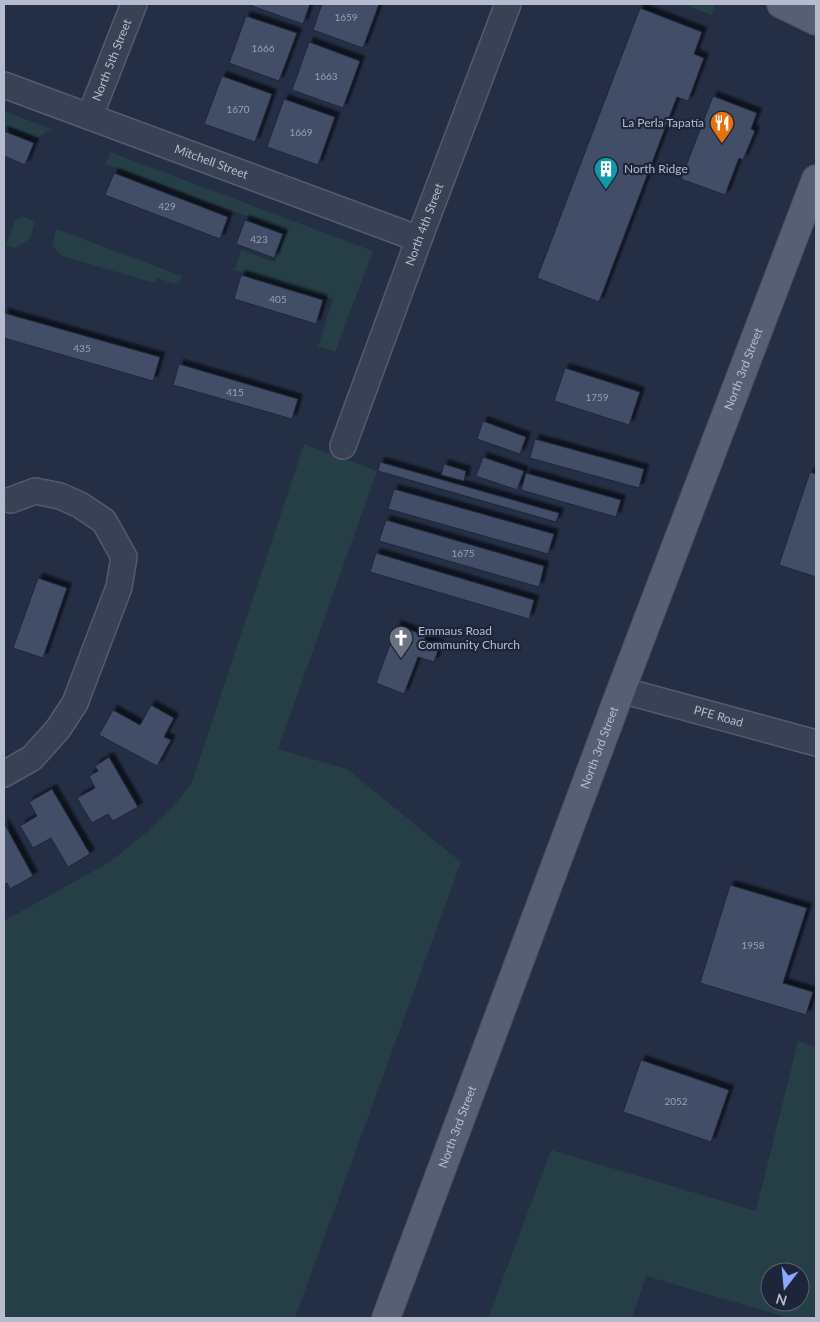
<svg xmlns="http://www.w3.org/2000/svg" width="820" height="1322" font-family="Lato,sans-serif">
<defs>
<filter id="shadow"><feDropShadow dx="4.5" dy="-4.5" stdDeviation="1" flood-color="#0009"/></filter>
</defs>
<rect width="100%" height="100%" fill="#242e45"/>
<!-- green -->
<g fill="#263e46" fill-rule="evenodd">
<polygon points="682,4 715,4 712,15"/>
<polygon points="4,111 51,129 37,138 4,125"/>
<polygon points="110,152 373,251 335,352 318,346 333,299 235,270 241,250 275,262 287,231 106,164"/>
<polygon points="22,216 35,222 30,239 15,248 6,245 15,221"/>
<polygon points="56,229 182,276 179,283 175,284 157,278 154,283 62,256 52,246"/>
<polygon points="304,444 377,471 278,749 347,769 461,862 295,1318 4,1318 4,921 111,861 148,831 177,802 192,782"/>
<path d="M 798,1041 L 816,1047 L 816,1318 L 789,1318 L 646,1276 L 632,1318 L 488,1318 L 551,1150 L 756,1211 ZM 770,1272 L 800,1272 L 800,1302 L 770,1302 Z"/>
</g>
<!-- building -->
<g fill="#434d67" stroke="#1f273c" filter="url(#shadow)">
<polygon points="253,4 310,4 303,24 252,6"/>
<polygon points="322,4 379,4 363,48 313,30"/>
<polygon points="640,8 702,32 694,54 704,58 688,101 677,97 599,302 537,278"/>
<polygon points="246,16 297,33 279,81 229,63"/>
<polygon points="309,42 360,61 343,108 292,90"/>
<polygon points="222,76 272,94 255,142 204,124"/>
<polygon points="713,96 757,113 751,129 755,131 743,160 739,158 725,195 681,179"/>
<polygon points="284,99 335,117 318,165 267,147"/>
<polygon points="4,131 34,143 25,165 4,156"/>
<polygon points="114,173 228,217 220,239 105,195"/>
<polygon points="245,220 283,234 274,258 236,244"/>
<polygon points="241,275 323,300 316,324 234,299"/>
<polygon points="4,313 160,357 153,381 4,338"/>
<polygon points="179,364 298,399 292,419 173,385"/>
<polygon points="565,368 640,392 629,425 554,401"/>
<polygon points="483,421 526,437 520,454 477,439"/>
<polygon points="535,439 644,469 639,488 530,458"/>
<polygon points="483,457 524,471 517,490 476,476"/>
<polygon points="380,462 559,513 556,522 378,471"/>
<polygon points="444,464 466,471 464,481 441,475"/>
<polygon points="810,472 816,474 816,577 779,565"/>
<polygon points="526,473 621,500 616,517 521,490"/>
<polygon points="394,489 554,534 548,554 388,509"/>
<polygon points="386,520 544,566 539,587 379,541"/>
<polygon points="376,553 534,600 529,619 370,572"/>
<polygon points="38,578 67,588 43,658 13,648"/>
<polygon points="397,625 426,636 424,640 440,645 434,662 418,657 404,694 376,683"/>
<polygon points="151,705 174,718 164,737 171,740 157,766 99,735 113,710 140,725"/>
<polygon points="109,757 138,807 113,821 108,814 92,823 77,798 95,788 89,776 98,771 95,766"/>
<polygon points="52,789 90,854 68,867 51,838 33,848 20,826 37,816 29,802"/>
<polygon points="4,823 33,876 10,889 7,883 4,885"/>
<polygon points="730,885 807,908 783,983 813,992 806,1015 700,983"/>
<polygon points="641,1060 729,1090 711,1142 623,1112"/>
</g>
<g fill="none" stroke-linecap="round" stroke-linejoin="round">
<defs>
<g id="minor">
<path id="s1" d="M 4,85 L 419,239"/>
<path id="s2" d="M 90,116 L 134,4"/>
<path id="s3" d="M 343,446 L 419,239 L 508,4"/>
<path id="s4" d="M 621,690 L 816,743"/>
<polyline points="4,774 32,758 58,729 75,703 119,587 124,557 104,521 80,505 60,496 35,491 11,500"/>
</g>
<g id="major">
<polyline points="781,4 816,21"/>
<path id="s5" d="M 386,1318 L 621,690 L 816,179"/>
</g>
</defs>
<!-- minor casing -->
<use href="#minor" stroke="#545b6f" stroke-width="28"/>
<!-- major casing -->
<use href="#major" stroke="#42495e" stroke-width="30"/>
<!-- minor -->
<use href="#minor" stroke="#394154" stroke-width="25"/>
<!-- major -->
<use href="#major" stroke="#575f74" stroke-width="28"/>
</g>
<!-- icons -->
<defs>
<symbol id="restaurant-pin" viewBox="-11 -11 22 30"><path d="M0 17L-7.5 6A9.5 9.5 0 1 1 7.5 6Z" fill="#e8710a" stroke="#1d253a"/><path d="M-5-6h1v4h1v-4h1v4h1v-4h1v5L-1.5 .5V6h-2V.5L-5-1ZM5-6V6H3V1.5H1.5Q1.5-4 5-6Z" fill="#fff"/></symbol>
<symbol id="building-pin" viewBox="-11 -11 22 30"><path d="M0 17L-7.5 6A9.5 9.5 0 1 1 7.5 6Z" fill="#0f9aa8" stroke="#1d253a"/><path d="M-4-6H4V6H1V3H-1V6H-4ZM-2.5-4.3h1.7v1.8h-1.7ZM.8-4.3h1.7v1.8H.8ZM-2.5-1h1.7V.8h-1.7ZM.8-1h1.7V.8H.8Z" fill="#fff"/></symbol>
<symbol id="church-pin" viewBox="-11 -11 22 30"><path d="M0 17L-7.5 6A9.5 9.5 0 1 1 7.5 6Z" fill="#6b7280" stroke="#1d253a"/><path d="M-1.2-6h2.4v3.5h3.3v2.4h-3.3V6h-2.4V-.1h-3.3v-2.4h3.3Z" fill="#fff"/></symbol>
</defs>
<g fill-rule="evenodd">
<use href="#restaurant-pin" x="708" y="109" width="28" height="38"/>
<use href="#building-pin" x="592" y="155" width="28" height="38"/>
<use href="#church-pin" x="387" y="624" width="28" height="38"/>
</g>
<g text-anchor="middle" stroke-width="4.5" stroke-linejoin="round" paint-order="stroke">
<!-- number labels -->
<g font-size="10" fill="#99a0b4">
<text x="346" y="21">1659</text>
<text x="263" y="52">1666</text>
<text x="326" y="80">1663</text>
<text x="238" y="113">1670</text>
<text x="301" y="136">1669</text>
<text x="167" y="210">429</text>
<text x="259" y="243">423</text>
<text x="278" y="303">405</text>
<text x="82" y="352">435</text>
<text x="235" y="396">415</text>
<text x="597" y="401">1759</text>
<text x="463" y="557">1675</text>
<text x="753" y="949">1958</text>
<text x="676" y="1105">2052</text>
</g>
<!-- street labels -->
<g font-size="12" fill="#b6bcce" stroke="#1d253a">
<text dy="4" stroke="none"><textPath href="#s2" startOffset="60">North 5th Street</textPath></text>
<text dy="4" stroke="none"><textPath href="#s1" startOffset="221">Mitchell Street</textPath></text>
<text dy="4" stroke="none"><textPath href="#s3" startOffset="236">North 4th Street</textPath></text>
<text dy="4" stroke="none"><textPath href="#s5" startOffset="1014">North 3rd Street</textPath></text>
<text dy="4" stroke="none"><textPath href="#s4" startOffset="101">PFE Road</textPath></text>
<text dy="4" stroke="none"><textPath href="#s5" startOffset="609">North 3rd Street</textPath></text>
<text dy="4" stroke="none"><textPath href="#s5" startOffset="204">North 3rd Street</textPath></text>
</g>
<!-- poi labels -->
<g font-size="12" fill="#b6bcce" stroke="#1d253a" text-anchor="start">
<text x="704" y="127" text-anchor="end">La Perla Tapatía</text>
<text x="624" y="173">North Ridge</text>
<text x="418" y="635">Emmaus Road<tspan x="418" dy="14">Community Church</tspan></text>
</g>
</g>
<!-- border -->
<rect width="820" height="1322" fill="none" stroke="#b6bcce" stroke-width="10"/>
<!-- north arrow -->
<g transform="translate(785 1287) rotate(196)"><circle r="24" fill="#1d253a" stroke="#5a6175"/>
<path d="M0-4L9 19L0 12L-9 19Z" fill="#8aa8ff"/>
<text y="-8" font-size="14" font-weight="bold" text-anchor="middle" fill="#b6bcce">N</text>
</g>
</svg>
